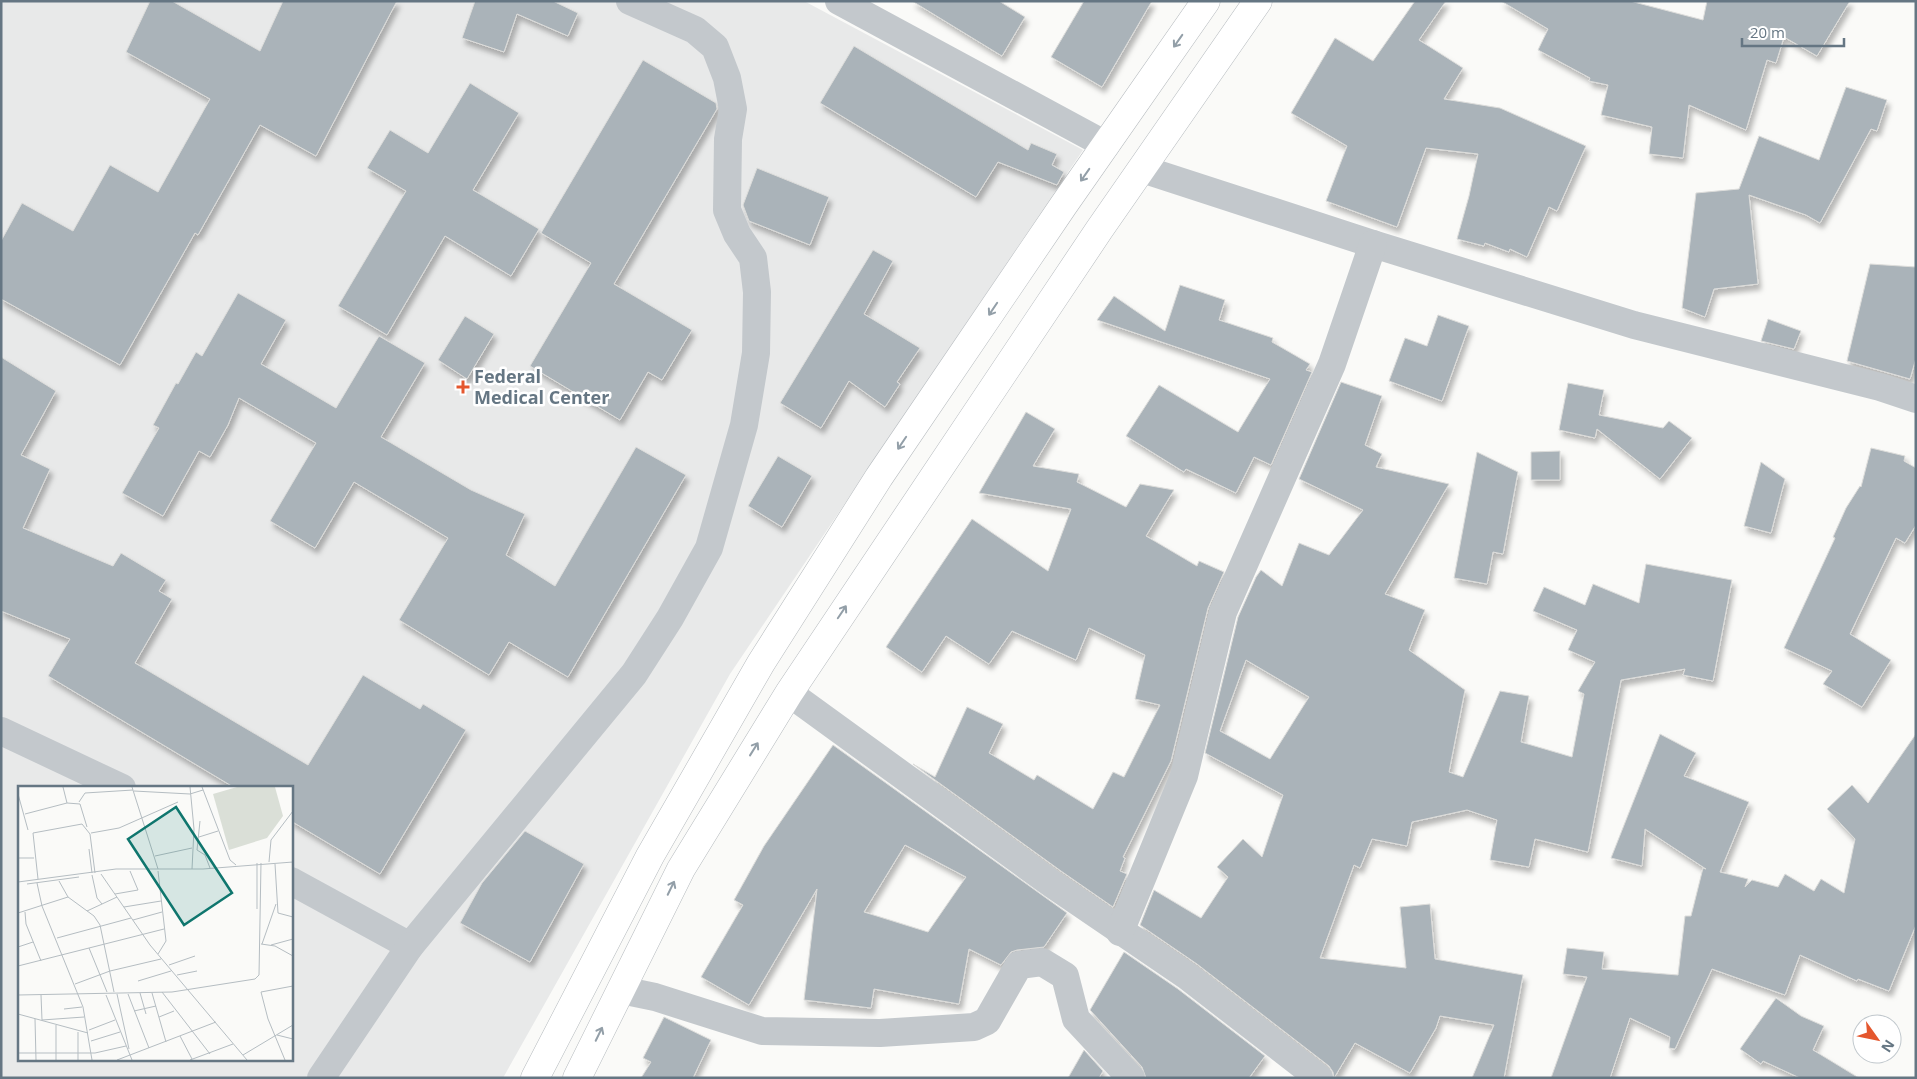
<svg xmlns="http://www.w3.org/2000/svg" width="1917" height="1079" font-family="'Open Sans',sans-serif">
<defs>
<filter id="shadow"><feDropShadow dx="3" dy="5.5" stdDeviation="2.5" flood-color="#0004"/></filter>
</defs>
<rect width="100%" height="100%" fill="#fafaf8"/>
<!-- built -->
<path fill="#e8e9e9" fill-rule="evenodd" d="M 1,1 L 804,1 L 1083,150 L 730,674 L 503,1078 L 1,1078 ZM 19,788 L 291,788 L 291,1060 L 19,1060 Z"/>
<!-- building -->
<g fill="#aab3b9" stroke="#dcdcda" fill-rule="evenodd" filter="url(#shadow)">
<polygon points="150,1 172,1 260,51 283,1 397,1 316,156 260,125 198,235 195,233 120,365 1,299 1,241 22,203 73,231 110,165 158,192 210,99 126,52"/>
<polygon points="475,1 553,1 578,13 568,36 517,14 504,52 462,38"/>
<polygon points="912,1 999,1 1025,17 1002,56"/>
<polygon points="1084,1 1152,1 1102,87 1051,57"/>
<polygon points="1415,1 1446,1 1419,40 1463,68 1444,99 1500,108 1586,146 1557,211 1549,207 1527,257 1510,249 1509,252 1485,243 1484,246 1457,239 1469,196 1478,154 1426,148 1397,227 1326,201 1347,146 1291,113 1335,38 1373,61"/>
<polygon points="1501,1 1630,1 1703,20 1707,1 1850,1 1817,56 1784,37 1776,63 1767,60 1746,130 1689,105 1683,158 1649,154 1652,127 1601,115 1608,85 1589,81 1590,78 1538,50 1548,29"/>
<polygon points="854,46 1028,150 1031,143 1057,154 1052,165 1064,172 1057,185 998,162 976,197 820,103"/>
<polygon points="643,60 716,103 717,109 614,284 692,330 662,380 648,372 620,420 530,366 591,263 541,233"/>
<polygon points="470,83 519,113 473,190 539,229 511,276 445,236 387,335 338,306 406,191 367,168 390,130 428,153"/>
<polygon points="1846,87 1887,100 1877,131 1871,129 1820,223 1806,215 1749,195 1758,284 1714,289 1705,317 1682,308 1696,193 1739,189 1759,136 1819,160"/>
<polygon points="757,168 829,197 810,245 749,221 743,205"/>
<polygon points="873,250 893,261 864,314 920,348 897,382 900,384 885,407 849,381 821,428 780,403"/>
<polygon points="1870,264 1916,267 1916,358 1910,379 1847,361"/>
<polygon points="1180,285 1225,300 1219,320 1273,338 1272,342 1310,364 1306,370 1312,372 1271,465 1254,457 1236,493 1186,469 1184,472 1126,436 1159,385 1238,432 1270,379 1097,320 1114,296 1165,331"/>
<polygon points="238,293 286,320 261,364 336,408 379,336 425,363 381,437 471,490 525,514 506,555 555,586 636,447 686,475 568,677 509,642 489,675 399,620 448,538 354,482 315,548 270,521 316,443 239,398 228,425 210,457 199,451 163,516 122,493 159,428 153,425 176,383 178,384 196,352 202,356"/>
<polygon points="1438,315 1469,326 1442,401 1389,381 1405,338 1427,346"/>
<polygon points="465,316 494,334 467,379 438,360"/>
<polygon points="1768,319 1801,331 1794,349 1761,341"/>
<polygon points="1,357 56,391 21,455 50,469 23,528 113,566 121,553 166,580 159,591 172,599 135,663 308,765 363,675 420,709 423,704 466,730 380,874 291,821 291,788 235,788 48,676 70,639 1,611"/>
<path d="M 1341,382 L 1382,396 L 1365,445 L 1382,454 L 1376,467 L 1449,484 L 1385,594 L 1425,610 L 1409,650 L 1465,690 L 1449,772 L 1463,777 L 1500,691 L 1529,696 L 1521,742 L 1572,757 L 1584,694 L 1578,691 L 1595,662 L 1568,650 L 1577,630 L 1533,611 L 1544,587 L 1585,605 L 1593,584 L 1639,603 L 1646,564 L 1732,580 L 1713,681 L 1683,675 L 1685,669 L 1621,680 L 1588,852 L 1535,839 L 1529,867 L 1490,860 L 1497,820 L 1467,810 L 1412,822 L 1407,846 L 1372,839 L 1360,868 L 1354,865 L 1320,958 L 1406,968 L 1400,907 L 1430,904 L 1435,959 L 1523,975 L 1504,1078 L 1472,1078 L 1494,1025 L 1440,1016 L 1436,1028 L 1410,1073 L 1355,1043 L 1334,1078 L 1333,1072 L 1329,1066 L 1197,964 L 1140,925 L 1154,890 L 1201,918 L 1228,877 L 1217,867 L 1243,839 L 1262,857 L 1283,795 L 1205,753 L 1238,617 L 1256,577 L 1261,570 L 1282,586 L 1299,543 L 1329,555 L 1363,510 L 1299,479 ZM 1246,660 L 1309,697 L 1270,759 L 1220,731 Z"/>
<polygon points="1568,383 1604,390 1599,415 1663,428 1669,421 1692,438 1660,479 1597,429 1595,438 1559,430"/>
<polygon points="1026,412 1055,429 1033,466 1079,474 1077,482 1126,507 1140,484 1174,490 1146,536 1197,566 1199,561 1224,572 1208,608 1171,761 1123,857 1125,858 1120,871 1127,874 1113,907 1061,871 913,764 935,777 967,707 1003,724 989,753 1034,780 1037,775 1093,809 1113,772 1124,777 1160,705 1135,699 1145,655 1089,628 1076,660 1012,631 989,664 946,636 922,672 886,647 972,519 1048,571 1071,509 979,493"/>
<polygon points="1871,448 1905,456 1904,461 1916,468 1916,525 1905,543 1896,538 1850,634 1891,660 1862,707 1823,684 1832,671 1784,648 1835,538 1833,537 1846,508 1860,486 1861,487"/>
<polygon points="1560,451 1560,480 1531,480 1531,452"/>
<polygon points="1477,452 1518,472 1503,554 1493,552 1487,584 1454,578"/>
<polygon points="778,456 812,476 782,527 748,506"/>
<polygon points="1761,462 1785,479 1771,533 1744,526"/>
<polygon points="1660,734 1696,753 1684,776 1749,802 1720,872 1748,879 1745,887 1752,880 1778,887 1785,874 1814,891 1821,879 1844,893 1855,839 1827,809 1852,785 1868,803 1916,734 1916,925 1889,991 1858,979 1857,981 1800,955 1785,995 1712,969 1675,1049 1669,1048 1670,1037 1630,1018 1610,1078 1551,1078 1587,977 1563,974 1567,948 1604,952 1602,969 1678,975 1685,916 1691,916 1703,868 1706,869 1645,829 1642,866 1611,858"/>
<path d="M 833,745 L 1067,913 L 1044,947 L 1017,950 L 1011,952 L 1001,965 L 969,949 L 959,1004 L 874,989 L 871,1008 L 804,1000 L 817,889 L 749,1005 L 701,977 L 743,905 L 734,900 L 764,846 ZM 905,845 L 966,877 L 928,932 L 864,912 Z"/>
<polygon points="525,831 584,864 530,962 460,923 482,883"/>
<polygon points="1124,952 1178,989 1265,1056 1249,1078 1146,1078 1142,1067 1090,1010"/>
<polygon points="1776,998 1801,1016 1824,1026 1813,1050 1859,1078 1800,1078 1763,1061 1761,1064 1740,1049"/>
<polygon points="664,1017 711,1040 693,1078 641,1078 651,1062 643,1058"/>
<polygon points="1084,1050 1103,1071 1099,1078 1068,1078"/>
</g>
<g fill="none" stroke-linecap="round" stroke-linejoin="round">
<defs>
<g id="major">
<polyline points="535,1078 650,856 761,663 879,477 1063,206 1206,1"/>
<polyline points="577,1078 681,869 789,693 1099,230 1258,1"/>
</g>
</defs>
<!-- major casing -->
<use href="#major" stroke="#b5babe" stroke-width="29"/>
<!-- minor -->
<g stroke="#c3c8cc" stroke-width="28">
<polyline points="839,1 1106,145"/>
<polyline points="1142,169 1373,244 1634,325 1880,387 1916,399"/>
<polyline points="789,693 1052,884 1187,976 1319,1078"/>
<polyline points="1,731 122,788"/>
<polyline points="291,881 410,946 634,674 670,618 709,548 744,425 756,353 757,292 753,258 737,234 727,210 728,139 733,109 727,78 715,47 695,30 630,1"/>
<polyline points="1120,932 1184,776 1223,612 1332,364 1373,244"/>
<polyline points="621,990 655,997 762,1031 880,1033 974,1027 987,1021 1019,965 1042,962 1065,976 1076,1019 1131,1078"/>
<polyline points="321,1078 410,946"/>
</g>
<!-- major -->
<use href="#major" stroke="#fff" stroke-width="28"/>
</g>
<!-- one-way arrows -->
<defs><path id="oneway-shaft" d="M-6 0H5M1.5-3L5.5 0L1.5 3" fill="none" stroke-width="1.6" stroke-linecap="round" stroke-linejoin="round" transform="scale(1.25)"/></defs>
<g stroke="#939fa8">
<use href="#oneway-shaft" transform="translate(1178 41) rotate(125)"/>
<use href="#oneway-shaft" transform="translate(1085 175) rotate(125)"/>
<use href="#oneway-shaft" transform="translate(993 309) rotate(124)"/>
<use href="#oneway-shaft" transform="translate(902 443) rotate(124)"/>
<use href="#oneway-shaft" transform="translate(842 612) rotate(-56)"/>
<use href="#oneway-shaft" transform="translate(754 749) rotate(-58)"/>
<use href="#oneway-shaft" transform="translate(671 888) rotate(-64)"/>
<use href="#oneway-shaft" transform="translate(599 1034) rotate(-64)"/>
</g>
<!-- markers -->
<path fill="#e4572e" stroke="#fff" stroke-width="2" d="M460.5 379.5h5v5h5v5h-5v5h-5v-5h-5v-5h5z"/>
<g text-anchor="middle" stroke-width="5" stroke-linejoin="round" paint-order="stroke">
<!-- poi labels -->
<g font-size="18" font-weight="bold" fill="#657683" stroke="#fff" text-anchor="start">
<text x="474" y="383">Federal<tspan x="474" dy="21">Medical Center</tspan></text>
</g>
</g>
<!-- overview -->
<g transform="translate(18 786)">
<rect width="275" height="275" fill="#fafaf8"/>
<path d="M 219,1 L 257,1 L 265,30 L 249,52 L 211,64 L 195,8 Z" fill="#dadfd7"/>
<path fill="none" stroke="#b5bdc2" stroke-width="1" d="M 45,1 L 49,17 L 62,18 L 69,41M 114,1 L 140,83M 172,1 L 176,43 L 174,83M 184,1 L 212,74 L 218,79M 116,5 L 172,8 L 185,4M 0,8 L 10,44M 61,16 L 67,7 L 115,4M 7,28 L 49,17M 182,35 L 179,64 L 187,69 L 192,82M 15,47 L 20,93M 15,47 L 64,38 L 72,48 L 77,87M 73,47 L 101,42 L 160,16M 181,51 L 200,45M 71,63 L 74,87M 137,70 L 174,62M 0,72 L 16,72M 251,76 L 253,54 L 275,25M 257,78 L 260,127 L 275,131M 140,85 L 148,155 L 140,168M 83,88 L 132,159 L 229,274M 74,89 L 79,112 L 84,118M 41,95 L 50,111 L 76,130 L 82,139 L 96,206M 0,96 L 98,83 L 185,83 L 275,76M 19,97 L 24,120 L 65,221 L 74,274M 9,98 L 61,91M 97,108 L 120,104 L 112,85M 106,121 L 143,115M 239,123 L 239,77M 69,125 L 99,111M 7,126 L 8,138 L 23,175M 0,127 L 50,111M 115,134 L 144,126M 39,152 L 113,132M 243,158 L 257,160 L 275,170M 244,158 L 258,118M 253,159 L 275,153M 0,161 L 15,156M 71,162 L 89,206M 151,179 L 177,170M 0,180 L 146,143M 159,189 L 179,185M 120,195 L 153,185M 57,198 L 92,185 L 143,173M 144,206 L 192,268M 122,207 L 128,228M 134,207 L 148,256M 99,208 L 111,263M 110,208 L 131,262M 0,209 L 154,206 L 237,193 L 241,189 L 243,77M 23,209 L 24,234M 88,209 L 114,274M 46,223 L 64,221M 116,225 L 138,220M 0,228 L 70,247M 141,231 L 156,225M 17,233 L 18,274M 24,234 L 66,231M 38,239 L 38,274M 71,244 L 97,234M 60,246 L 60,274M 259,249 L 275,253M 162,250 L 174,273M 73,255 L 102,246M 0,267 L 77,267 L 108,260M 225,269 L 275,239M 99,274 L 198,236M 172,274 L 215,258M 267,274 L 250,233 L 243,206 L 275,200"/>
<path fill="#0f766e" fill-opacity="0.15" stroke="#0f766e" stroke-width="2.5" d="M 158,21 L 214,107 L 166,139 L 110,53 Z"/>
<rect width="275" height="275" fill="none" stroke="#657683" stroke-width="2.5"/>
</g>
<!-- border -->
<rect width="1917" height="1079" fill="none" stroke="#657683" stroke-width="5"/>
<!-- north arrow -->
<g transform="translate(1877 1039) rotate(123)"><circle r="24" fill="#ffffff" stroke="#c1c8cd"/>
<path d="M0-4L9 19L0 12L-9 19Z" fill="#e4572e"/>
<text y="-8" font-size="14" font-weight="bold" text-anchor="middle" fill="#657683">N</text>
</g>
<!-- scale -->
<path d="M1742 38v8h102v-8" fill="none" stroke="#657683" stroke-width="2.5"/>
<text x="1750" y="38" font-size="15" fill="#657683" stroke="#ffffff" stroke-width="4" paint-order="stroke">20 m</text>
</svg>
